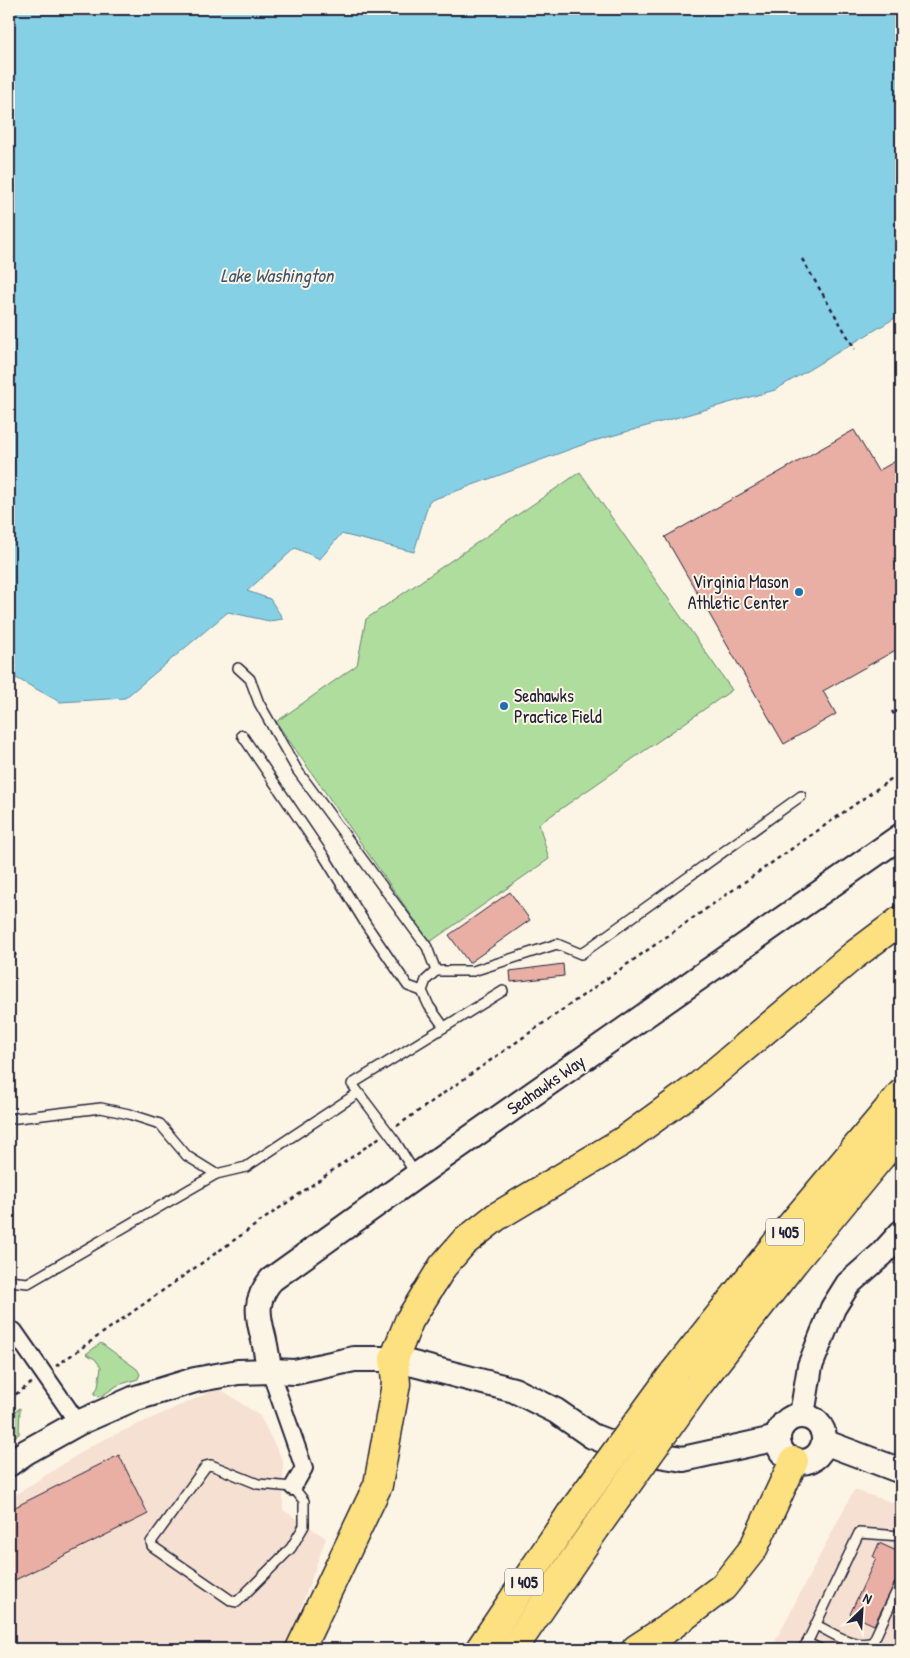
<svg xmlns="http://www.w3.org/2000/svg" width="910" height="1658" font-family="'Patrick Hand',sans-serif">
<rect width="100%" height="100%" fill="#fcf5e5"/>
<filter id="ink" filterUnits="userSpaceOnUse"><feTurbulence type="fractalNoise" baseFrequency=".02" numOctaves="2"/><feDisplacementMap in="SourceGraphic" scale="10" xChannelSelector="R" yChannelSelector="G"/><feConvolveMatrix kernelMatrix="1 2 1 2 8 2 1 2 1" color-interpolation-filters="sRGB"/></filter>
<g filter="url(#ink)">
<!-- built -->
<g fill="#f6e0d2">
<polygon points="219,1388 260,1416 283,1461 283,1510 326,1538 286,1649 9,1649 9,1499 94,1444"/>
<polygon points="854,1490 901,1505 901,1649 771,1649"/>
</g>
<!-- green -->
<g fill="#aedd9d" stroke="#68806c">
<polygon points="580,472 732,690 539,824 549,859 430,942 276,722 357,665 366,619"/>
<polygon points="101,1343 137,1369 140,1374 138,1379 118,1385 100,1397 94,1394 98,1387 101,1367 95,1359 86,1354"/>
<polygon points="20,1408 19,1434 9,1441 9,1416"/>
</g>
<!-- water -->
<polygon fill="#86d0e6" stroke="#5e8aa2" points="9,9 901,9 901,316 895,318 775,390 590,442 429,501 414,552 341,534 320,559 295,548 247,591 270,599 283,619 269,621 228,612 125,698 60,702 16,678 9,686"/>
<!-- building -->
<g fill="#e9afa5" stroke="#22223b">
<polygon points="854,430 878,471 901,458 901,647 823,691 836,714 784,744 665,537"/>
<polygon points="510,892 530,920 469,963 449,935"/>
<polygon points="563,964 564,976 511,982 510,971"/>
<polygon points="119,1455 148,1514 9,1583 9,1510"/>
<polygon points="879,1543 901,1553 901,1566 897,1576 898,1577 874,1625 850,1614 876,1558 873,1557"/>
</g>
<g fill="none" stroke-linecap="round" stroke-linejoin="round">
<defs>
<g id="lane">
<polyline points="238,668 250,679 259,703 297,770 427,947 436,971"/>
<polyline points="242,735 324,856 367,926 408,986 422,991"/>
<polyline points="444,1027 429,1006 422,991 426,980 436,971 473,971 557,944 581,954 801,796"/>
<polyline points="9,1119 101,1108 129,1114 160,1124 187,1156 216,1174 246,1167 358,1093"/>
<polyline points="416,1175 395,1141 352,1084 503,991"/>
<polyline points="9,1281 28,1283 216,1174"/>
<polygon points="211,1465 258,1484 293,1487 304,1501 304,1526 291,1548 237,1602 232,1601 152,1546 151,1542 206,1466"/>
<path d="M 816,1625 C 833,1633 853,1649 873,1642 L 901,1582"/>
<polyline points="807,1643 820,1649"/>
<polyline points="802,1649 807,1643 859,1533 901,1536"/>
<polyline points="900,1649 901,1646"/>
</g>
<g id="street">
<polyline points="9,1335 14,1331 78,1423"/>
<polyline points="270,1371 304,1468 293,1487"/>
</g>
<g id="secondary">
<path d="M 270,1371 C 267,1359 266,1348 263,1336 C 257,1313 255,1300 271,1280 L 416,1176 L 901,836"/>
<polyline points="802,1415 810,1366 833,1308 848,1284 882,1254 901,1233"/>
<circle cx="801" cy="1439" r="23"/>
<polyline points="824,1442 901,1471"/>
<polyline points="9,1464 26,1452 78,1423 133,1399 195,1380 238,1372 270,1371 295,1372 354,1359 394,1359 514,1390 556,1411 592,1436 628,1450 683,1459 778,1438"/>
</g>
<g id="highway">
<polyline points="673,1374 788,1229 901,1094"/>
<polyline points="698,1385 794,1262 901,1132"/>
<polyline points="300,1649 378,1485 396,1384 394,1359 409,1321 443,1266 463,1243 496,1217 623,1141 700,1085 853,956 901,920"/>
<polyline points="480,1649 570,1515"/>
<polyline points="513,1649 595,1529"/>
<polyline points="636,1649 671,1626 723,1587 753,1549 794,1461"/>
</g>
</defs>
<!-- lane casing -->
<use href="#lane" stroke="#22223b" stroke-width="12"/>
<!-- street casing -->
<use href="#street" stroke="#22223b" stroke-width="20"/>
<!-- secondary casing -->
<use href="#secondary" stroke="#22223b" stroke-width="28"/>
<!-- highway casing -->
<use href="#highway" stroke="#22223b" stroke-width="31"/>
<!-- path -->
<g stroke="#22223b" stroke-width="2.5" stroke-dasharray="4 4" stroke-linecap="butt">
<polyline points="802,259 855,349"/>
<polyline points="892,711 901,726"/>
<polyline points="9,946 16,956 9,965"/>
<polyline points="397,1126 901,772"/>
<polyline points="56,1366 380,1137"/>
<polyline points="9,1399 33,1382"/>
</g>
<!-- lane -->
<use href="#lane" stroke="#fcf5e5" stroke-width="9"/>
<!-- street -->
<use href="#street" stroke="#fcf5e5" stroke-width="16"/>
<!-- secondary -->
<use href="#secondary" stroke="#fcf5e5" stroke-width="24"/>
<!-- highway -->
<use href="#highway" stroke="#fde080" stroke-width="28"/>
<defs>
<g id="highway-bridge">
<polyline points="570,1515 673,1374"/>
<polyline points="595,1529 698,1385"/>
</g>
</defs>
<!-- highway-bridge casing -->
<use href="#highway-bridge" stroke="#22223b" stroke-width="31" stroke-linecap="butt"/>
<!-- highway-bridge -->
<use href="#highway-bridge" stroke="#fde080" stroke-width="28"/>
</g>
</g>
<!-- markers -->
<g fill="#1f6fb2" stroke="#fcf5e5" stroke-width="2">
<circle cx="799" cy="592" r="5"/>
<circle cx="504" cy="706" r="5"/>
</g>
<g text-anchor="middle" stroke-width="4" stroke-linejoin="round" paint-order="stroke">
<!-- shield labels -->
<g fill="#fcf5e5" stroke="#63616e" stroke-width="1">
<rect x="766" y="1218.5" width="38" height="27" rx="4"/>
<rect x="505" y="1568.5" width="38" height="27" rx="4"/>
</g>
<g font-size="16" font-weight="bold" fill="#22223b">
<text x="785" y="1238">I 405</text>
<text x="524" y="1588">I 405</text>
</g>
<!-- poi labels -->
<g font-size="18" fill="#22223b" stroke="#fcf5e5" text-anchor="end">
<text x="789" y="588">Virginia Mason<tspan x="789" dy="21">Athletic Center</tspan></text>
<text x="514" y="702" text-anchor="start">Seahawks<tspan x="514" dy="21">Practice Field</tspan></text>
</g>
<!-- street labels -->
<g font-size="18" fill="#22223b" stroke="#fcf5e5">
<text transform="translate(546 1085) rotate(-35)" y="6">Seahawks Way</text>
</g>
<!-- water labels -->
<g font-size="19" font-style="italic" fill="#40566e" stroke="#fcf5e5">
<text x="277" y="282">Lake Washington</text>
</g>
</g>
<!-- margin -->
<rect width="910" height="1658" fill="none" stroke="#fcf5e5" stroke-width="30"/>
<rect x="15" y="15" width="880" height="1628" fill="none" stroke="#22223b" stroke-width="2" filter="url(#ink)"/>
<!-- north arrow -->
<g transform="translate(862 1610) rotate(25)" stroke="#fcf5e5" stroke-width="4" paint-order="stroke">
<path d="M0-4L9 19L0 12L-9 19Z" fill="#22223b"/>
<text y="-8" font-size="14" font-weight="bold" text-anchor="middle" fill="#22223b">N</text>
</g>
</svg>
